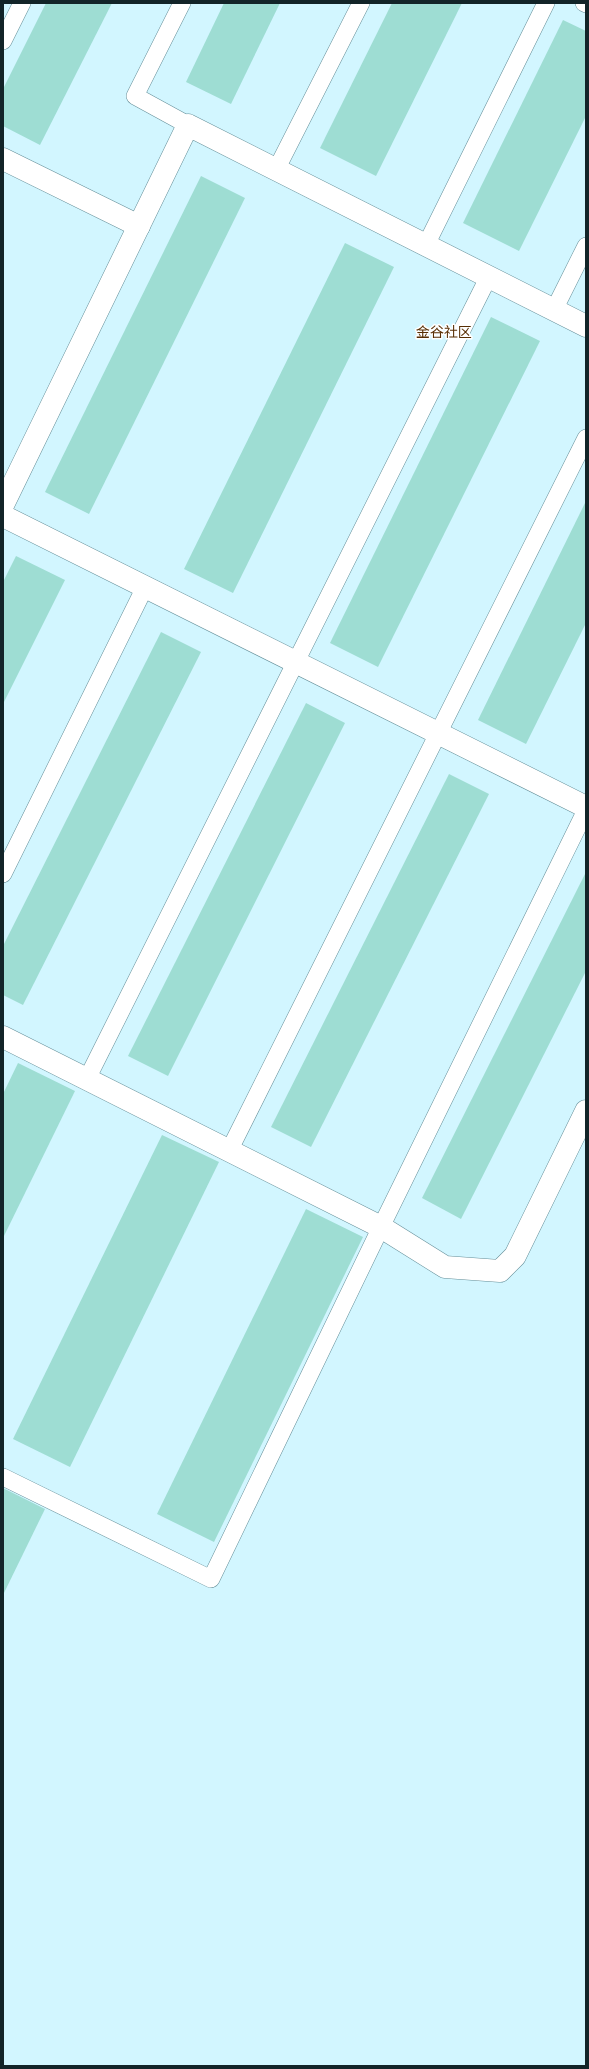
<svg xmlns="http://www.w3.org/2000/svg" width="589" height="2069" font-family="'Roboto Serif','Noto Sans SC',serif">
<rect width="100%" height="100%" fill="#d2f6ff"/>
<!-- building -->
<g fill="#9eddd3">
<polygon points="46,3 112,3 40,145 3,126 3,89"/>
<polygon points="224,3 280,3 231,104 186,82"/>
<polygon points="392,3 462,3 376,176 320,148"/>
<polygon points="563,20 586,31 586,116 519,251 463,223"/>
<polygon points="201,176 245,198 89,514 45,492"/>
<polygon points="345,243 394,267 233,593 184,569"/>
<polygon points="491,317 540,341 378,667 330,643"/>
<polygon points="586,501 586,623 526,744 478,720"/>
<polygon points="16,556 65,580 3,704 3,582"/>
<polygon points="161,632 201,652 23,1005 3,995 3,946"/>
<polygon points="306,703 345,723 168,1076 128,1056"/>
<polygon points="449,774 489,794 311,1147 271,1127"/>
<polygon points="586,872 586,971 461,1219 422,1198"/>
<polygon points="18,1063 75,1091 3,1238 3,1094"/>
<polygon points="162,1135 219,1162 70,1467 13,1439"/>
<polygon points="306,1209 363,1237 214,1542 157,1514"/>
<polygon points="3,1488 45,1509 3,1595"/>
</g>
<g fill="none" stroke-linecap="round" stroke-linejoin="round">
<defs>
<g id="lane">
<polyline points="182,3 135,96 188,125"/>
<polyline points="584,3 586,4"/>
<polyline points="3,41 22,3"/>
<polyline points="276,170 361,3"/>
<polyline points="426,245 546,3"/>
<polyline points="554,310 586,246"/>
<polyline points="3,874 145,587"/>
<polyline points="87,1079 489,276"/>
<polyline points="229,1151 586,438"/>
<polyline points="3,1477 211,1579 381,1227 586,810"/>
</g>
<g id="street">
<polyline points="3,159 139,226"/>
<polyline points="3,505 188,125 586,326"/>
<polyline points="3,516 586,807"/>
<polyline points="3,1037 381,1227 445,1267 500,1271 515,1256 586,1111"/>
</g>
</defs>
<!-- lane casing -->
<use href="#lane" stroke="#658f99" stroke-width="18"/>
<!-- street casing -->
<use href="#street" stroke="#658f99" stroke-width="23"/>
<!-- lane -->
<use href="#lane" stroke="#fff" stroke-width="17"/>
<!-- street -->
<use href="#street" stroke="#fff" stroke-width="22"/>
</g>
<g text-anchor="middle" stroke-width="3" stroke-linejoin="round" paint-order="stroke">
<!-- quarter labels -->
<g font-size="14" fill="#582e03" stroke="#fff">
<text x="444" y="337">金谷社区</text>
</g>
</g>
<!-- border -->
<rect width="589" height="2069" fill="none" stroke="#122428" stroke-width="8"/>
</svg>
